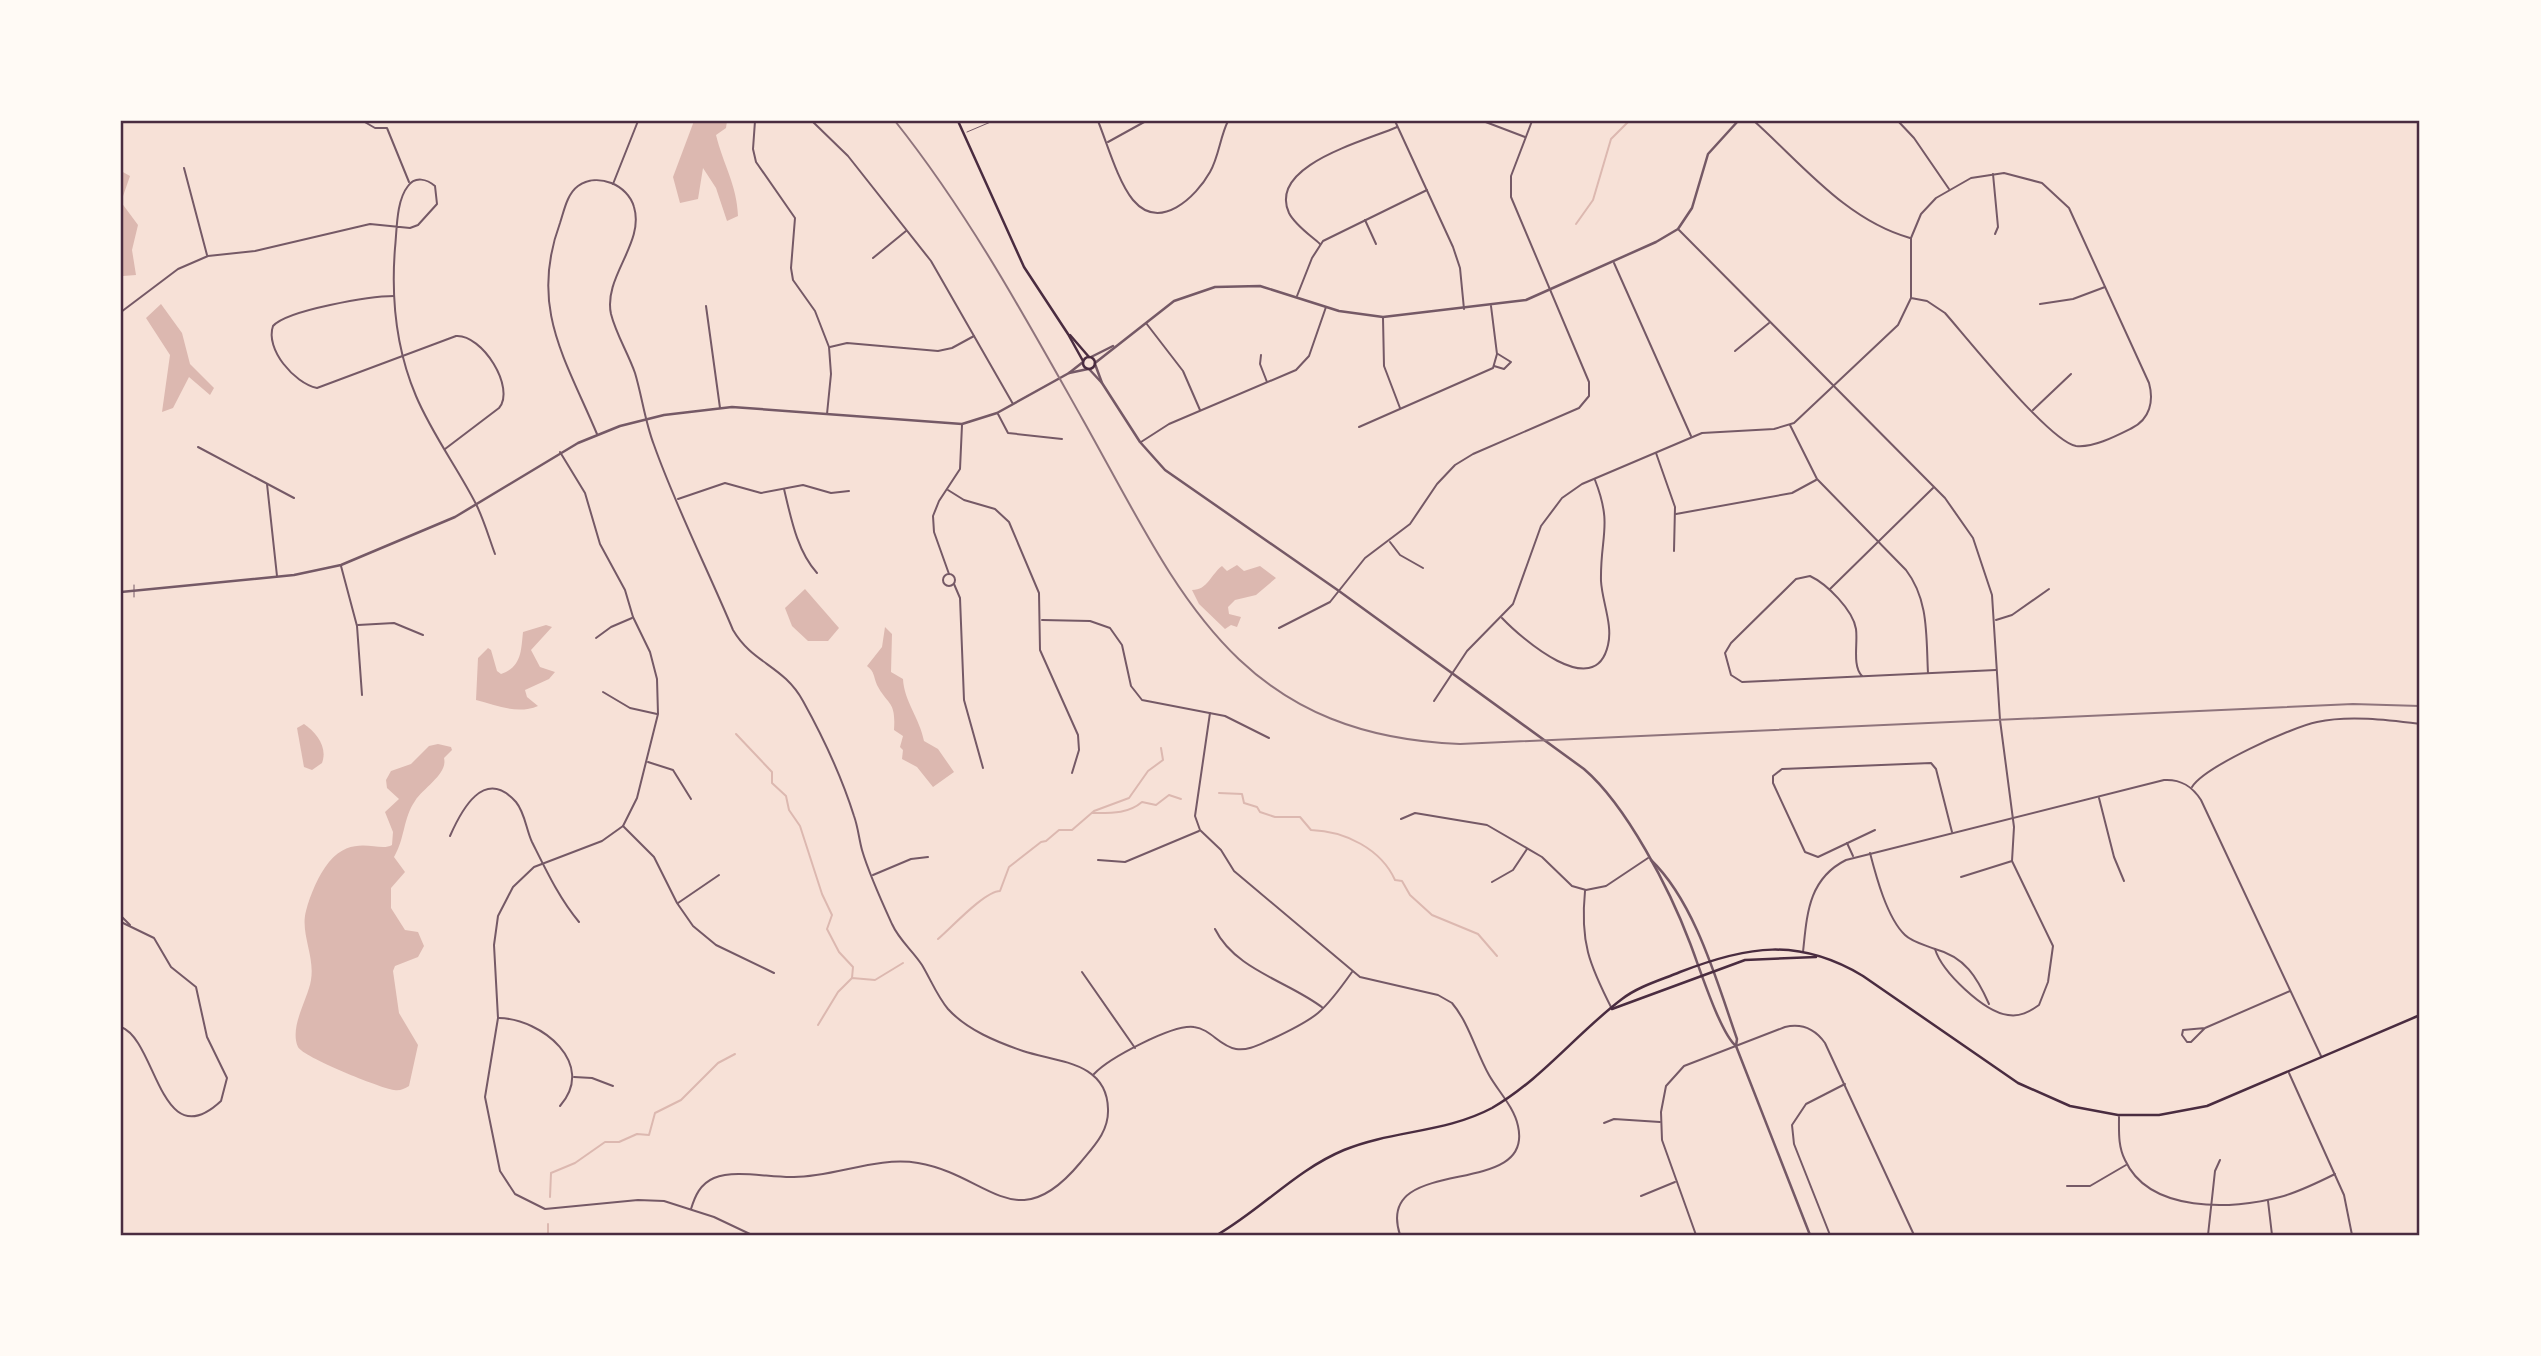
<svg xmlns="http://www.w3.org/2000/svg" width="2541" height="1356" font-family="'Source Serif 4',serif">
<rect width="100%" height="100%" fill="#f7e1d7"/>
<!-- water -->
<g fill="#dcb8b0">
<path d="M 694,121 L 727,121 L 726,128 L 716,135 C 723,164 737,185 738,216 L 727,221 L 716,188 L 703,168 L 698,199 L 680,203 L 673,177 Z"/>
<polygon points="121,171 130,176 121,202 138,225 132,250 136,275 123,276 121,272"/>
<polygon points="161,304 182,333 190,364 214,388 210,395 189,377 173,408 162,412 170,355 146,318"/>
<path d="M 1237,565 L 1244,571 L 1260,566 L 1276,578 L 1256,595 L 1235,600 L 1228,607 L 1229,614 L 1241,617 L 1237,627 L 1231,625 L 1225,629 L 1199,604 L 1192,590 C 1208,590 1211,574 1222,566 L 1227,571 Z"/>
<polygon points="805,589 839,628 828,641 808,641 792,626 785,608"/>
<path d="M 546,625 L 552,627 L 531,650 L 540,667 L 555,672 L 549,679 L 525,690 L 527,697 L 538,706 C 517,715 496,705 476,700 L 478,658 L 488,648 L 491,650 L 497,671 L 501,674 C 522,667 521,650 523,632 Z"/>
<path d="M 885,627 L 892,634 L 891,672 L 903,679 C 904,701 920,719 924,741 L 938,749 L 954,772 L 933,787 L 917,767 L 902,759 L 903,750 L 900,747 L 903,736 L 894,730 C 896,700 888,706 877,685 C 873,676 875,672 867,666 L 882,647 Z"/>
<path d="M 304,724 C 316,732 328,747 322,763 L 312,770 L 304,767 L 297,728 Z"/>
<path d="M 438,744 L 451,747 L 452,750 L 444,758 C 448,774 424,787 415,801 C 403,818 405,839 394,857 L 405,872 L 391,888 L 391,908 L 405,930 L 418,932 L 424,946 L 418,957 L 395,966 L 393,971 L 399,1013 L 418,1045 L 409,1086 C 404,1089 400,1091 394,1090 C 380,1088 303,1057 298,1047 C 289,1027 308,999 311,980 C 315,956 300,933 306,911 C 310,895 319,874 329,862 C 354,833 379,853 392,845 L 393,832 L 385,812 L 399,799 L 387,788 L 386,780 L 391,771 L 411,764 L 429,746 Z"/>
</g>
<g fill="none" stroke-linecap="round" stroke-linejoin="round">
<!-- stream -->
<g stroke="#dcb8b0" stroke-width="2">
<polyline points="1576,224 1593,200 1611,139 1629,121"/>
<polyline points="736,734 772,772 772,783 786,796 789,810 800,826 822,894 832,915 827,929 839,952 853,967 852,978"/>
<path d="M 1219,793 L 1242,794 L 1244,803 L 1257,807 L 1260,812 L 1275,817 L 1300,817 L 1311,830 C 1345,831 1381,849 1395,880 L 1402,881 L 1410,895 L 1432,915 L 1478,934 L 1497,956"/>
<path d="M 1092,813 C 1111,813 1128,814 1142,802 L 1156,805 L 1169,795 L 1181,799"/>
<path d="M 938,939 C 952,927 985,891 1000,891 L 1009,867 L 1041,842 L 1046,841 L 1059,830 L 1072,830 L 1094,811 L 1129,798 L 1148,771 L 1163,760 L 1161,748"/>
<polyline points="818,1025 838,992 852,978 875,980 903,963"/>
<polyline points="550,1197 551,1173 575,1163 605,1142 619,1142 637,1134 649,1135 655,1113 681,1100 718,1063 735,1054"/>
<polyline points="548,1224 548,1235"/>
<polyline points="295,1235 318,1235"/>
<polyline points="368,1235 407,1235"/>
<polyline points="451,1235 458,1235"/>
</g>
<!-- service -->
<g stroke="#755966" stroke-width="1">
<polyline points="967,132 993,121"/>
<polyline points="134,585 134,597"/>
</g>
<!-- minor -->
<g stroke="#755966" stroke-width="2">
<polyline points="363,121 375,128 387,128 409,182"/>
<polyline points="755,121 753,149 756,162 795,218 791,268 793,280 815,311 829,347 831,374 827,414"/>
<polyline points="812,121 848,156 931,261 1013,404"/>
<path d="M 1098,121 C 1107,143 1118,182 1133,200 C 1160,232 1196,197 1210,172 C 1219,156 1220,137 1228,121"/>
<polyline points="1395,121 1453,247 1460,268 1464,309"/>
<polyline points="1483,121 1525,137"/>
<path d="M 1754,121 C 1802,164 1846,220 1910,238"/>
<polyline points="1898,121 1914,138 1949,189"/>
<polyline points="1108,142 1146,121"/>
<polyline points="184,168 207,255"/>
<polyline points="1993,174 1998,227 1995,234"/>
<polyline points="613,184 638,121"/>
<polyline points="1365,220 1376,244"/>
<path d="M 1679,230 L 1945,498 L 1973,538 L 1992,595 L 2000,720 L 2014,827 L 2012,861 L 2053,946 L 2048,982 L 2039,1005 C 2029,1012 2020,1017 2008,1015 C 1984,1012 1942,972 1935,949 C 1925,945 1912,942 1905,935 C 1887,918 1876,876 1870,853"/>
<path d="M 1320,244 C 1310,235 1295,225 1289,213 C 1267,165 1366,141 1397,127"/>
<polyline points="873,258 906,231"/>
<polyline points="1614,263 1691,436"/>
<path d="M 394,296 C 371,296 287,310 273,326 C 265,349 294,383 317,388 L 456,336 C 482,334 516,388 499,408 L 445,449"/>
<polyline points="1297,296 1312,258 1323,241 1427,190"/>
<polyline points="2040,304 2073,299 2105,287"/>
<polyline points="706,306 720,408"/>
<path d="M 121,312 L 178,269 L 208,256 L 255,251 L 370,224 L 410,228 L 418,225 L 437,204 L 435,186 C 427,179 415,176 408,186 C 396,201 397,230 395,248 C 391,299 396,349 416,396 C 432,434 457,467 476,504 C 484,520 489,538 495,554"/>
<polyline points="1383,318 1384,366 1400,408"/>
<polyline points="1146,323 1183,371 1200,410"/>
<polyline points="830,347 847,343 938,351 952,348 974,336"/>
<polyline points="1735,351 1769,323"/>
<polyline points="1261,355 1260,364 1267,382"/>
<polyline points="1494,366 1504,369 1511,362 1498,354"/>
<polyline points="2033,410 2071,374"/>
<polyline points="998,414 1008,433 1062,439"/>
<path d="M 1790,425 L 1817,479 L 1906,570 C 1929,600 1926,636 1928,673"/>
<polyline points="1359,427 1493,368 1497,354 1491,306"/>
<path d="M 597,434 C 565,358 529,307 560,223 C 564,211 567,194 578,186 C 598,172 628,185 634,207 C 645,243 603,277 611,314 C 616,334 628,353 635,373 C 642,396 645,422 654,445 C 676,507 707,568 733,630 C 753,664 783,665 803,701 C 823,737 842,778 854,816 C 858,827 859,839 862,850 C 869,874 881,900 892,924 C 899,940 913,951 922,965 C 931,980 937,996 948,1009 C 967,1030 997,1042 1023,1051 C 1056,1062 1107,1061 1108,1109 C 1109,1132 1093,1147 1080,1163 C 1016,1240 989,1175 918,1163 C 877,1156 835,1177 794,1177 C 770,1178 736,1169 714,1178 C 700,1184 695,1196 691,1209"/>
<polyline points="1141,442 1169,424 1296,370 1309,356 1326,307"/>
<polyline points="198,447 294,498"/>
<polyline points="560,452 585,493 600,544 625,590 633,617 650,652 657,679 658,714 637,798 623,826 602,841 534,867 513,887 498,916 494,945 498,1018 485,1097 500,1171 515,1194 545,1209 638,1200 664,1201 714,1217 752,1235"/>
<polyline points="1656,453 1675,507 1674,551"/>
<polyline points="267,484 277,576"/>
<path d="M 784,489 C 791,518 797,551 817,573"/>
<polyline points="948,490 964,500 995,509 1009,522 1039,593 1040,650 1078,735 1079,750 1072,773"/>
<polyline points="678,499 725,483 761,493 803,485 831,493 849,491"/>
<polyline points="1676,514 1792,493 1816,480"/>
<polyline points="1390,542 1400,555 1423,568"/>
<polyline points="341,566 357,626 362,695"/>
<circle cx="949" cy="580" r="6"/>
<polyline points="949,574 934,532 933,516 939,501 960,469 962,425"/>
<polyline points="954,584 960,598 964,700 983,768"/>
<polyline points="1830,589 1933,488"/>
<path d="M 1502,618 C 1521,638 1595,703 1608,645 C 1613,625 1602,601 1601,581 C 1600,536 1613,526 1595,480"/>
<polyline points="1042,620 1090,621 1110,628 1122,645 1131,686 1142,700 1225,716 1269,738"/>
<polyline points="1996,620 2012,615 2049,589"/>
<polyline points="358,625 394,623 423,635"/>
<polyline points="1279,628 1330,602 1365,558 1410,524 1437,484 1455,465 1473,454 1579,408 1589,396 1589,382 1511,197 1511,176 1532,121"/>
<polyline points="596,638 611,627 632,618"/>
<path d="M 1862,676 C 1852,666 1858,643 1856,629 C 1853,610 1827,584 1810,576 L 1796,579 L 1731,643 L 1725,653 L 1731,675 L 1742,682 L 1996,670"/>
<polyline points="603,692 630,708 657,714"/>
<path d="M 1434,701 L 1467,651 L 1513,604 L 1541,526 L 1562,498 L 1582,484 L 1702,433 L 1774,429 L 1794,423 L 1898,325 L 1911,298 L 1911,238 L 1921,214 L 1936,198 L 1971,178 L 2004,173 L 2042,183 L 2069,208 L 2149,383 C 2154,401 2150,419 2132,428 C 2116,436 2093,448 2076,446 C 2050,442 1967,338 1945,313 L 1927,301 L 1911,298"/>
<path d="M 1210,713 L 1195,816 L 1200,830 L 1221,850 L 1234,871 L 1360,977 L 1438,995 L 1452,1003 C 1469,1023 1476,1052 1489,1075 C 1498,1091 1514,1107 1518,1126 C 1535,1201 1373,1152 1400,1235"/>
<polyline points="648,762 673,770 691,799"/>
<path d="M 2192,787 C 2204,767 2292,727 2317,722 C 2349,715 2388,720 2420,724"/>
<polyline points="2099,798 2114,857 2124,881"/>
<polyline points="1401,819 1415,813 1487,825 1542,857 1572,886 1586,890 1606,886 1648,858"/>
<polyline points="623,826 654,857 677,903 693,926 716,945 774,973"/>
<polyline points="1875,830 1818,857 1805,852 1773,783 1773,776 1782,769 1931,763 1936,769 1952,832"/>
<path d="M 450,836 C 461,811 484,766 516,802 C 525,813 526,829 532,842 C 546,870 559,898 579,922"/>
<polyline points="1847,843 1853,856"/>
<polyline points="1098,860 1125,862 1199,831"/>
<polyline points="873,875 911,859 928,857"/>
<polyline points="1961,877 2012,861"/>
<polyline points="1492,882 1513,870 1527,849"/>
<path d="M 1585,891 C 1580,942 1589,964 1612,1009"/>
<polyline points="678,903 719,875"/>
<polyline points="121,916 130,925"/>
<path d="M 121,922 L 154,938 L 171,967 L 196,987 L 207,1037 L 227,1078 L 221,1101 C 160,1158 157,1040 121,1027"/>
<path d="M 1215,929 C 1235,970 1290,982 1323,1008"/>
<path d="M 1935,949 C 1965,957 1977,977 1989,1004"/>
<path d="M 1803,952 C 1807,915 1808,879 1846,860 L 2164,780 C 2181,779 2192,786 2201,800 L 2321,1056"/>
<polyline points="1082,972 1135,1048"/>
<path d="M 499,1018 C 542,1019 597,1064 560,1106"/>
<polyline points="2205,1028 2191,1042 2187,1042 2182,1035 2183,1030 2205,1028 2290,991"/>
<polyline points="2289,1073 2344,1195 2352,1235"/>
<path d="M 1094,1074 C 1109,1058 1173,1024 1194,1027 C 1211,1029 1219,1046 1236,1049 C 1249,1051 1260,1044 1272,1039 C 1317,1018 1323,1013 1352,972"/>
<polyline points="574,1077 592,1078 613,1086"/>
<path d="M 2119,1117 C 2119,1132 2118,1146 2125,1160 C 2149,1213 2232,1210 2280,1197 C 2299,1192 2317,1183 2335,1174"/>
<polyline points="1604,1123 1614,1119 1660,1122"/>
<polyline points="2067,1186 2090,1186 2126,1165"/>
<polyline points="1641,1196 1675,1182"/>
<polyline points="2268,1201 2272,1235"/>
<path d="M 1696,1235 L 1662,1140 L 1661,1112 L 1666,1086 L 1684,1066 L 1785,1027 C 1802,1023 1815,1029 1825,1043 L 1914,1235"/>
<polyline points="1830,1235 1794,1144 1792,1125 1806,1104 1845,1084"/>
<polyline points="2208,1235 2215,1171 2220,1160"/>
</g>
<!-- tertiary -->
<g stroke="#755966" stroke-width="2.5">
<polyline points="1091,357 1113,346"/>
<polyline points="1095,363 1174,301 1215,287 1260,286 1339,311 1383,317 1526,300 1656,242 1678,229 1692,208 1708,154 1738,121"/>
<path d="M 1095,364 L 1102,383 L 1140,442 L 1165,470 L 1339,591 L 1584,769 C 1627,806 1670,890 1690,943 C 1699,966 1720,1033 1736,1046"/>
<polyline points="1089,369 1102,383"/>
<polyline points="1069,373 1083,362"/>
<polyline points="121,592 294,575 341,565 455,517 578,443 620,426 664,415 732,407 962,424 997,413 1069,373 1088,369"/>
<path d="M 1651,860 C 1695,902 1717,982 1737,1039 L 1736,1046 L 1810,1235"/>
</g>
<!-- secondary -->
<g stroke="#4a2c40" stroke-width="2.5">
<polyline points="958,121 1024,267 1068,334 1083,361"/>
<polyline points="1070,335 1089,357"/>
<circle cx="1089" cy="363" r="6"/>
<polyline points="1612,1009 1745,960 1816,957"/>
<path d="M 1217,1235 C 1262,1209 1296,1170 1344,1150 C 1393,1130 1445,1133 1492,1108 C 1541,1080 1577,1033 1622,999 C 1639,986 1661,980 1680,972 C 1747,946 1798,937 1863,976 L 2018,1083 L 2070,1106 L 2118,1115 L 2159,1115 L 2207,1106 L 2420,1015"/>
</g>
<!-- rail -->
<path stroke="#8f747c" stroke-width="2" d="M 895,121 C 969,214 1025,317 1083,420 C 1179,591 1234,735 1460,744 L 2353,704 L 2420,706"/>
</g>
<!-- border -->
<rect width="2541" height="1356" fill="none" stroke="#fffaf5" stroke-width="245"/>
<rect x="122" y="122" width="2296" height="1112" fill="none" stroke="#4a2c40" stroke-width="2.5"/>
</svg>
